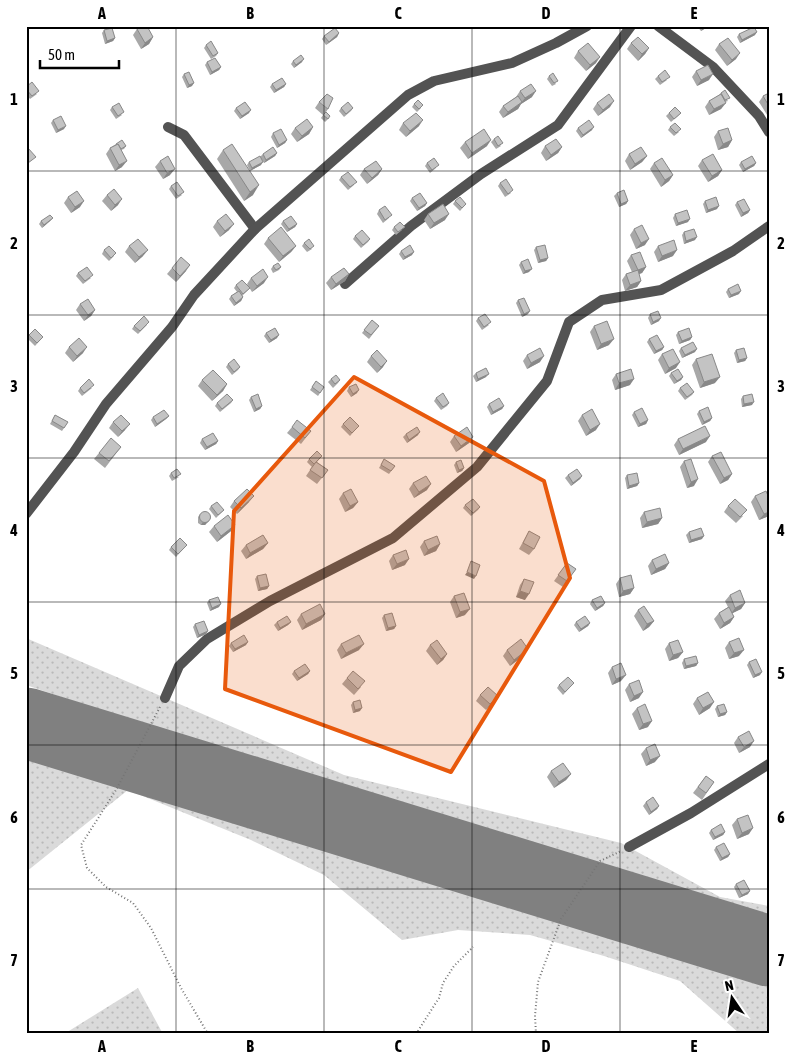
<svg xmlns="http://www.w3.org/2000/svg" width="795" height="1060" font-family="'Asap Condensed',sans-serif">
<defs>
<pattern id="grass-dots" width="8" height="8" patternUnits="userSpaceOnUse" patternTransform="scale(1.25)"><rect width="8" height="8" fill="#dadada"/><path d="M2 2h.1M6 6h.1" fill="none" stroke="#b9b9b9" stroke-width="1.8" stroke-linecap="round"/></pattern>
</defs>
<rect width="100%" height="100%" fill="#fff"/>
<!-- grass -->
<g fill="url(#grass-dots)">
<path d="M 26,638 L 344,775 L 621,843 L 720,897 L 769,906 L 769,917 C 519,848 271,769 26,685 Z"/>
<polygon points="26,740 249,814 555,909 769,973 769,1034 740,1034 680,981 604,956 530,935 458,930 402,940 324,875 251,840 128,790 26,872"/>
<polygon points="138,988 163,1034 64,1034"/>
</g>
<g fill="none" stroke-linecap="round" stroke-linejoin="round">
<!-- runway -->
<polyline stroke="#808080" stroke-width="71" points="26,723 769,951"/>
<!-- path -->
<g stroke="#757575" stroke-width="2" stroke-dasharray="1 2.5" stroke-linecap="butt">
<polyline points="160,707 116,790 81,845 87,868 106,887 133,903 151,928 181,988 208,1034"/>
<polyline points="416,1034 439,998 443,983 454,966 473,947"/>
<polyline points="536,1034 535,1016 538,982 561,919 600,861 621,851"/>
</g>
<!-- street -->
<g stroke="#535353" stroke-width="10">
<polyline points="658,26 713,67 759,116 769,132"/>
<polyline points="168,127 184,135 255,229"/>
<polyline points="345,284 411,226 481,174 558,125 631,26"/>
<polyline points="26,514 74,452 106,404 172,327 194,295 255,229 408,95 434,81 512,63 556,43 587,26"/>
<polyline points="165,698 179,666 207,639 270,601 393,538 477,467 547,381 569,322 602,300 661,290 733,251 769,226"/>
<polyline points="629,847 691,813 769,764"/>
</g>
</g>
<!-- wall -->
<g fill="#a8a8a8">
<polygon points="697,26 709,26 701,31"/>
<polygon points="137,29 153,37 149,44 141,49 133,35"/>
<polygon points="104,30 115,38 113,41 105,44 102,33"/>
<polygon points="339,33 337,37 326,45 322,39 324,36"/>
<polygon points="739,34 755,35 740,43 737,37"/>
<polygon points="631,43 649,48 645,54 638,61 627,49"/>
<polygon points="719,44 736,59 727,66 715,50"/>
<polygon points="206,45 218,53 216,56 211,59 204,48"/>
<polygon points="578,51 596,63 586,71 574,58"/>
<polygon points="293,61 302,62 294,68 291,64"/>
<polygon points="207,62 221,67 219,70 210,75 205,65"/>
<polygon points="696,71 709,80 697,86 692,77"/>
<polygon points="184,74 192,86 187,88 182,77"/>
<polygon points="549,76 556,84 552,86 547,79"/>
<polygon points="658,76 667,80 660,85 655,79"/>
<polygon points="272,84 286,84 284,87 274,93 270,87"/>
<polygon points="26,87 37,94 30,99 26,94"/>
<polygon points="520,91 532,97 521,104 518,109 503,118 499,112 503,106 516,97"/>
<polygon points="721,93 728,101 725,102 721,109 709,115 705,107 709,101 719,95"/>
<polygon points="769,93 769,118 759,102 763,96"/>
<polygon points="319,102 328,109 326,112 328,119 325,122 321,118 323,115 315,108"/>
<polygon points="597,103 610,107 598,116 593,109"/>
<polygon points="414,104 421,108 417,112 412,107"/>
<polygon points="112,107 122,115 116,119 110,110"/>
<polygon points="236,108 249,113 240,119 234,111"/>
<polygon points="341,108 353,108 351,111 344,117 339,111"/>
<polygon points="669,113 681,113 678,116 671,122 666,116"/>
<polygon points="53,120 64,129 56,133 51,123"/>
<polygon points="403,123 419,126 406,137 399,130"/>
<polygon points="313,127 309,134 297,142 291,134 295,128"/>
<polygon points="670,127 679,132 674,136 668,130"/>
<polygon points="578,128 592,130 581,138 576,131"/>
<polygon points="718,131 732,140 728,147 718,150 714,137"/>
<polygon points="273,133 287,140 285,143 277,148 271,137"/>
<polygon points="494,139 501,146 496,149 491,142"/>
<polygon points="465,142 487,146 468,159 460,148"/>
<polygon points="116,144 126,146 124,149 121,150 122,167 115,171 106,154 110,148"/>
<polygon points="545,146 562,147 558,153 546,161 541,153"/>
<polygon points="223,150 253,195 244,201 217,159"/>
<polygon points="277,153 275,156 264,163 260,157 263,154"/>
<polygon points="629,154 647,156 642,162 630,170 625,161"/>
<polygon points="702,160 722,170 718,176 708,182 698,166"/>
<polygon points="160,161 170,175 163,179 155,167"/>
<polygon points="249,162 261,165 250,171 247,165"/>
<polygon points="741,162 756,163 754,166 743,172 739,165"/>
<polygon points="427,163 436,168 430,173 425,166"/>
<polygon points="654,163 673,175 669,181 661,187 650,169"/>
<polygon points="364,169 382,169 378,175 367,184 360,175"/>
<polygon points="341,177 354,185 348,190 339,180"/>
<polygon points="500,183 511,193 505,197 498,186"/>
<polygon points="171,186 182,195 176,199 169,189"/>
<polygon points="617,193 628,201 626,204 619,207 614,196"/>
<polygon points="107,195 118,205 111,211 102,201"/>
<polygon points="68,197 80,207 71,213 64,203"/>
<polygon points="412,198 427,203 425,206 417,211 410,201"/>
<polygon points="455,201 466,204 460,211 453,204"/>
<polygon points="705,201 717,209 706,213 703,204"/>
<polygon points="737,202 750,210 748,213 741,217 735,205"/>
<polygon points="379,210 389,218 383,223 377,214"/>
<polygon points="428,214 445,220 430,229 424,220"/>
<polygon points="675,214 688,222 676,226 673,218"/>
<polygon points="53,218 50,221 42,228 39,224 41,221"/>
<polygon points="217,221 229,230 220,237 213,227"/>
<polygon points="283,221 297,224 295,227 287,232 281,224"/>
<polygon points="394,227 402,230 396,235 392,230"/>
<polygon points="634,229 645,245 636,249 630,235"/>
<polygon points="684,232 695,240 684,244 682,235"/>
<polygon points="355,236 370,239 368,242 361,248 353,239"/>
<polygon points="268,238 296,246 291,252 279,262 264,244"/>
<polygon points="304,243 312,249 307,252 302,246"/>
<polygon points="129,246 143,256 135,263 125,252"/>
<polygon points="658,246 673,256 658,262 654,252"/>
<polygon points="536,247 548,258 546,261 538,263 534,250"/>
<polygon points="104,250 114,256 109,261 102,254"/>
<polygon points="401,251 412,255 403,260 399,254"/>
<polygon points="631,255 646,267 642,273 639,274 641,281 637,287 625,291 622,280 626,274 632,272 627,261"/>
<polygon points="521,262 529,272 523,274 519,265"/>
<polygon points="273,266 281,267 279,270 273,273 271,269"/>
<polygon points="172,268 186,271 176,282 167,274"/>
<polygon points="78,273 91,278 83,284 76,276"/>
<polygon points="349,274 345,281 331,290 326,283 331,277"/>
<polygon points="251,278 264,283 252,292 247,284"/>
<polygon points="236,285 250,288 242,296 243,297 241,301 234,306 229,299 231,296 237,292 234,288"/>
<polygon points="728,289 739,294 729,298 726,292"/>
<polygon points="518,300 528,314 522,317 516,303"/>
<polygon points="80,304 95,310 91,316 84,321 76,310"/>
<polygon points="650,314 659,321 651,325 648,318"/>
<polygon points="478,318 489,325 482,330 476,321"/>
<polygon points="372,320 379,326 369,339 362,333"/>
<polygon points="147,325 138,334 132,329 134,326"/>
<polygon points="594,326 609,345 597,350 590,332"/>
<polygon points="678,332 692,337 690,340 679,344 676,335"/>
<polygon points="266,333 277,338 269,343 264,336"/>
<polygon points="29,335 43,337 35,346 27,338"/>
<polygon points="649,339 664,347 662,350 654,354 647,342"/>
<polygon points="69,347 83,353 73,362 65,353"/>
<polygon points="681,348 695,352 682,358 679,351"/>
<polygon points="736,350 747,358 745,361 737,363 734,353"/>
<polygon points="662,354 676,368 665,374 658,360"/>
<polygon points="527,355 540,362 527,369 523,361"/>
<polygon points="371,356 383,367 377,373 367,362"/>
<polygon points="696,359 715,383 700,388 692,365"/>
<polygon points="228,364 240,367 238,370 232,375 226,367"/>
<polygon points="476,373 486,377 476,382 473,376"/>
<polygon points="671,373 683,377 681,380 674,384 669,376"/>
<polygon points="616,374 630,385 615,390 612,380"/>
<polygon points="331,379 340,380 338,383 333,388 328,382"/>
<polygon points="202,380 227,384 223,391 212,401 198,386"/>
<polygon points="316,381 324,387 318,396 310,390"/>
<polygon points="349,387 357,393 351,397 347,391"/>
<polygon points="80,388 92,388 82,396 78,391"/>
<polygon points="680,388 694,392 692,395 685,400 678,391"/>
<polygon points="743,396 752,405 742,407 741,399"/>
<polygon points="251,397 262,406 260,409 254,412 249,400"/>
<polygon points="436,398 449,403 447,406 441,410 434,401"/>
<polygon points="233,400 231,403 220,412 215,406 217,403"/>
<polygon points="489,404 504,406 502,409 491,415 487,407"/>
<polygon points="699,411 712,418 710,421 702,425 697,414"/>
<polygon points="634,412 648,420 646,424 638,427 632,415"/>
<polygon points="55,415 68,422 62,431 50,424"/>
<polygon points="582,415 596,430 586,436 578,421"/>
<polygon points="169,416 166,419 155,427 151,420 153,417"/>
<polygon points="113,422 125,430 118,437 109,428"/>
<polygon points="343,424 356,429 350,436 341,427"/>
<polygon points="292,427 311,431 301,444 287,433"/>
<polygon points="406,434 418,435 407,443 403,437"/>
<polygon points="454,436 469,443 456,452 450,442"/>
<polygon points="202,439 218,441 216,444 205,450 200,443"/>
<polygon points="678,439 706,442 679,455 674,445"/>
<polygon points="121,447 105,468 94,459 99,453"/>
<polygon points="322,456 317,462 328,470 317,484 306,476 312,467 307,462 309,459"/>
<polygon points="712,456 732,474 728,480 720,484 708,462"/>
<polygon points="384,459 395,466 389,474 379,468"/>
<polygon points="684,461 694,486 687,488 680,467"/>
<polygon points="456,462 464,468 462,471 457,473 454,465"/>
<polygon points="171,473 179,477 172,481 169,476"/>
<polygon points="568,475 582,476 580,479 571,486 565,478"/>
<polygon points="627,475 639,483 637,486 627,489 625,478"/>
<polygon points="413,483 427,490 414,498 409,489"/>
<polygon points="343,493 358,502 353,508 345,512 339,499"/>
<polygon points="755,496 769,516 759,520 751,502"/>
<polygon points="234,501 249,502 237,514 230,507"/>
<polygon points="465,505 480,507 478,510 471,516 463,508"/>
<polygon points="211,506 224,510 216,518 209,509"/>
<polygon points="728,506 743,516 736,523 724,512"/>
<polygon points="644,512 662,518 658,524 642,528 640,518"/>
<polygon points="200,514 209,521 205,525 201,525 198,523 198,517"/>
<polygon points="214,526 231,531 217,542 209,532"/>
<polygon points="529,531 534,549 529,555 519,549"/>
<polygon points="689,532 702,539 689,543 686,535"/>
<polygon points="424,541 440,544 436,551 424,556 420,547"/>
<polygon points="268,543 263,549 246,559 241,551 246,545"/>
<polygon points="187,545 176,557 169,550 171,547"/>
<polygon points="393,555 405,565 392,570 389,561"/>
<polygon points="652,560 669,563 665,569 651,575 648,566"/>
<polygon points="567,563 576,569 563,587 554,581"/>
<polygon points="257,576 269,586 267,589 258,591 255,579"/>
<polygon points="620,578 634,588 630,594 619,597 616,584"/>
<polygon points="524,579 525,600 516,597 520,585"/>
<polygon points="730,595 745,603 741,609 732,613 734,617 730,623 720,629 714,619 719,613 728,607 725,601"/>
<polygon points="454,596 465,615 456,618 450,602"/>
<polygon points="209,600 219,607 210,611 207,603"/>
<polygon points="592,600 605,603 603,606 595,611 590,604"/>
<polygon points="638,610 654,621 649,627 643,631 634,616"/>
<polygon points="301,614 325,614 321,620 302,630 297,620"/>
<polygon points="384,615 396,626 394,629 386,631 382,618"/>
<polygon points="277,622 291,622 288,625 278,631 274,625"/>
<polygon points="576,622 590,623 588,626 579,632 574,625"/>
<polygon points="195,624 206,634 197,638 193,627"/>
<polygon points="729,642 739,656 729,659 725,648"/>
<polygon points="231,643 246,645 233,652 229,646"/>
<polygon points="669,643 683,652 678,658 669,661 665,649"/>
<polygon points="341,644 359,650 341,659 337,650"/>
<polygon points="430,645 447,654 443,660 437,665 426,651"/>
<polygon points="528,649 524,655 510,666 503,656 507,650"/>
<polygon points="684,659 698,663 696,666 684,669 682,663"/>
<polygon points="749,662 760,675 753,678 747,665"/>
<polygon points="612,667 621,681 612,685 608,673"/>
<polygon points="294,671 310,671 308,674 297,681 292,674"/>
<polygon points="347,678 361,687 354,695 342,684"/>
<polygon points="574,683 563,695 557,688 559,685"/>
<polygon points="629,684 639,698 630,702 625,690"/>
<polygon points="480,695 493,703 486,710 476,701"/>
<polygon points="697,698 710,708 699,715 693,704"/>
<polygon points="353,702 360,711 353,713 351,705"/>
<polygon points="717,706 727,712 725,715 718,717 715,709"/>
<polygon points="637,708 648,727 639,730 632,714"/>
<polygon points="738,737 750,747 739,753 734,743"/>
<polygon points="646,748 655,762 646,766 641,754"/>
<polygon points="551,771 571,774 566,780 554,788 547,777"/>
<polygon points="706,776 714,782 702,800 693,793"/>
<polygon points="646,802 659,806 657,809 649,815 643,806"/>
<polygon points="737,819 749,834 737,839 732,825"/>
<polygon points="711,830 725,832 723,835 713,840 709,833"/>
<polygon points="716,847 730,854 728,857 720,861 714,850"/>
<polygon points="769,860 769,870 767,863"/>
<polygon points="736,884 748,894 739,898 734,887"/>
</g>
<!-- shaded-wall -->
<g fill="#888">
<polygon points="704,26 709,26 701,31"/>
<polygon points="757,32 755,35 740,43 742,40"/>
<polygon points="339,33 337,37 326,45 329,42"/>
<polygon points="153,37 149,44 141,49 145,43"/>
<polygon points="115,38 113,41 105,44 107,41"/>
<polygon points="649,48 645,54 638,61 642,54"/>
<polygon points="740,53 736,59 727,66 732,60"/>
<polygon points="600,57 596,63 586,71 590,65"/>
<polygon points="304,59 302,62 294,68 296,65"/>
<polygon points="221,67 219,70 210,75 212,72"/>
<polygon points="713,74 709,80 697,86 701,80"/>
<polygon points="194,83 192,86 187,88 189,85"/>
<polygon points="286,84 284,87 274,93 276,90"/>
<polygon points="536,91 532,97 521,104 518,109 503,118 508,112 521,103 525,98"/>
<polygon points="614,101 610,107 598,116 603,110"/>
<polygon points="726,103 721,109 709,115 714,109"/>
<polygon points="251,110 249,113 240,119 242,116"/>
<polygon points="423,120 419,126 406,137 410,131"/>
<polygon points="66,126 64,129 56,133 58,130"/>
<polygon points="313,127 309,134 297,142 302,136"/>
<polygon points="594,127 592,130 581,138 583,135"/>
<polygon points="287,140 285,143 277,148 279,145"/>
<polygon points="491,140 487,146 468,159 472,153"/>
<polygon points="732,140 728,147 718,150 723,144"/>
<polygon points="562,147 558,153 546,161 551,155"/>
<polygon points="277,153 275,156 264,163 266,160"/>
<polygon points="647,156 642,162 630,170 635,164"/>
<polygon points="127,161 122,167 115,171 119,165"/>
<polygon points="263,162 261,165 250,171 252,168"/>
<polygon points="756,163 754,166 743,172 745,169"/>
<polygon points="175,169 170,175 163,179 167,173"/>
<polygon points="382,169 378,175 367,184 372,178"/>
<polygon points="722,170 718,176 708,182 712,176"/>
<polygon points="673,175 669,181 661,187 665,180"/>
<polygon points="259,185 253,195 244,201 250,192"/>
<polygon points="122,199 118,205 111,211 115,205"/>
<polygon points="84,201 80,207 71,213 75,207"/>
<polygon points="628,201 626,204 619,207 621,204"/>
<polygon points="427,203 425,206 417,211 419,208"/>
<polygon points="719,206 717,209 706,213 708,210"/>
<polygon points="750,210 748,213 741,217 743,213"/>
<polygon points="449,214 445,220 430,229 434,223"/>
<polygon points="53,218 50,221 42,228 44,225"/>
<polygon points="690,219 688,222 676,226 678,223"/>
<polygon points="234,224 229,230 220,237 225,231"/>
<polygon points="297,224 295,227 287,232 289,229"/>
<polygon points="697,237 695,240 684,244 686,241"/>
<polygon points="649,239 645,245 636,249 641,243"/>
<polygon points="296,246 291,252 279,262 283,256"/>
<polygon points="148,250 143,256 135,263 139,257"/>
<polygon points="677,250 673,256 658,262 662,256"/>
<polygon points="414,252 412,255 403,260 405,257"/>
<polygon points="548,258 546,261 538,263 540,260"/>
<polygon points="190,265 186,271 176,282 180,276"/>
<polygon points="646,267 642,273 633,276 638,270"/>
<polygon points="532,269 529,272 523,274 525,271"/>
<polygon points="349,274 345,281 331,290 336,284"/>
<polygon points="268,277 264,283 252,292 257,286"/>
<polygon points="641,281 637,287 625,291 630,285"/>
<polygon points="741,291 739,294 729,298 731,295"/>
<polygon points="243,297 241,301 234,306 236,303"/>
<polygon points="95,310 91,316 84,321 88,315"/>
<polygon points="530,311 528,314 522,317 524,314"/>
<polygon points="661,318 659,321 651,325 653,322"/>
<polygon points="279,335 277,338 269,343 271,340"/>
<polygon points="692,337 690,340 679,344 682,341"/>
<polygon points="614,339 609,345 597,350 601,344"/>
<polygon points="87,347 83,353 73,362 77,356"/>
<polygon points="664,347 662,350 654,354 656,351"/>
<polygon points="697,349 695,352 682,358 685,355"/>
<polygon points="544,356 540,362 527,369 531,363"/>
<polygon points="747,358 745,361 737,363 739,360"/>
<polygon points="387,361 383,367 377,373 381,367"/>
<polygon points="680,362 676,368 665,374 669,368"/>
<polygon points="489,374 486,377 476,382 478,379"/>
<polygon points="683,377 681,380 674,384 677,381"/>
<polygon points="720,377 715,383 700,388 704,382"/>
<polygon points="634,379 630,385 615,390 619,383"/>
<polygon points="227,384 223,391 212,401 217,395"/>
<polygon points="359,390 357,393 351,397 353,394"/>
<polygon points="754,402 752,405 742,407 744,404"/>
<polygon points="262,406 260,409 254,412 256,409"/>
<polygon points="504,406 502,409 491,415 493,412"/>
<polygon points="169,416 166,419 155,427 157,424"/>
<polygon points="712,418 710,421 702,425 704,422"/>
<polygon points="648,420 646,424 638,427 640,424"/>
<polygon points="130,424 125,430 118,437 122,431"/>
<polygon points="600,424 596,430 586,436 590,430"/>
<polygon points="420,432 418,435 407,443 409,440"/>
<polygon points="710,436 706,442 679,455 683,449"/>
<polygon points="473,437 469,443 456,452 461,446"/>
<polygon points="218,441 216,444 205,450 207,447"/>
<polygon points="464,468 462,471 457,473 459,470"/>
<polygon points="732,474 728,480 720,484 724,478"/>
<polygon points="582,476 580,479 571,486 573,483"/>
<polygon points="698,479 694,486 687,488 691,482"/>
<polygon points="639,483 637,486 627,489 629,486"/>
<polygon points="431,484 427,490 414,498 419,492"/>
<polygon points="254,496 249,502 237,514 241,508"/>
<polygon points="358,502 353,508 345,512 350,506"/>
<polygon points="769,512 769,516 759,520 764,514"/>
<polygon points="211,518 205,525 201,525 203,522"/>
<polygon points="662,518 658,524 642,528 647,522"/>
<polygon points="235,525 231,531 217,542 221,536"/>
<polygon points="704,536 702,539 689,543 691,540"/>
<polygon points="268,543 263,549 246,559 250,553"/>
<polygon points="440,544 436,551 424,556 428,550"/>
<polygon points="409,559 405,565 392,570 397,564"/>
<polygon points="669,563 665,569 651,575 656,569"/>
<polygon points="467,572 476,576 474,579 465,575"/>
<polygon points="269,586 267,589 258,591 260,588"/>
<polygon points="634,588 630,594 619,597 623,591"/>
<polygon points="520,591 529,594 525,600 516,597"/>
<polygon points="605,603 603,606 595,611 597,608"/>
<polygon points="745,603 741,609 731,614 735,608"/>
<polygon points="221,604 219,607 210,611 212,608"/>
<polygon points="470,609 465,615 456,618 460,612"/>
<polygon points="325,614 321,620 302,630 306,624"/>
<polygon points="734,617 730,623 720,629 724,623"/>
<polygon points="654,621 649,627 643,631 647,624"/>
<polygon points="291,622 288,625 278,631 280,628"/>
<polygon points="590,623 588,626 579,632 581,629"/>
<polygon points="396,626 394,629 386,631 388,628"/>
<polygon points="208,631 206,634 197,638 199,635"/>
<polygon points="248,642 246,645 233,652 235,649"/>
<polygon points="364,644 359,650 341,659 346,653"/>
<polygon points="528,649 524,655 510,666 514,660"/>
<polygon points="744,650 739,656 729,659 734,653"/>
<polygon points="683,652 678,658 669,661 673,655"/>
<polygon points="447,654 443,660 437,665 441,659"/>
<polygon points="698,663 696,666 684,669 686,666"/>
<polygon points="310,671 308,674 297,681 299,678"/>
<polygon points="762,672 760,675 753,678 755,675"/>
<polygon points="626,675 621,681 612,685 616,679"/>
<polygon points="643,692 639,698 630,702 634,696"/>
<polygon points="498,696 493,703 486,710 490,704"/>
<polygon points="714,702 710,708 699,715 703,708"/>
<polygon points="362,708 360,711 353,713 355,710"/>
<polygon points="727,712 725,715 718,717 720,714"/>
<polygon points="652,721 648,727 639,730 643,724"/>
<polygon points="754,741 750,747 739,753 744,747"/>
<polygon points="660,756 655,762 646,766 650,760"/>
<polygon points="571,774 566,780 554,788 559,782"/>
<polygon points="659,806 657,809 649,815 651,812"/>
<polygon points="753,828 749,834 737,839 742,833"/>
<polygon points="725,832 723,835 713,840 715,837"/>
<polygon points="730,854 728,857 720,861 722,858"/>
<polygon points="750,891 748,894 739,898 742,895"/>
</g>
<!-- building -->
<g fill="#c3c3c3" stroke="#888">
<polygon points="142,26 147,26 153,37 145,43 137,29"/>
<polygon points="754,27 757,32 742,40 739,34"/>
<polygon points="112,28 115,38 107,41 104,30"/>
<polygon points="335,28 339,33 329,42 324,36"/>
<polygon points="638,37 649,48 642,54 631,43"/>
<polygon points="728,38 740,53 732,60 719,44"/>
<polygon points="211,41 218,53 213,56 206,45"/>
<polygon points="588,43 600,57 590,65 578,51"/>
<polygon points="301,55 304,59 296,65 293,61"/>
<polygon points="215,58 221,67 212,72 207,62"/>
<polygon points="708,65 713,74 701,80 696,71"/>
<polygon points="665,70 670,77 662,82 658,76"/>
<polygon points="189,72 194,83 189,85 184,74"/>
<polygon points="553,73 558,81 554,83 549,76"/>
<polygon points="282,78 286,84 276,90 272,84"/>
<polygon points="32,82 39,91 32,96 26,89 26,87"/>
<polygon points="531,84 536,91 525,98 520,91"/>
<polygon points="725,90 730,98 725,100 721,93"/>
<polygon points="769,93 769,106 763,96"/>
<polygon points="327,94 333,98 328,109 319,102"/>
<polygon points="609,94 614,101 603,110 597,103"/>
<polygon points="721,94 726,103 714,109 709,101"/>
<polygon points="518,96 522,102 508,112 503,106"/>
<polygon points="418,100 423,105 419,109 414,104"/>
<polygon points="245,102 251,110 242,116 236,108"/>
<polygon points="348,102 353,108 346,114 341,108"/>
<polygon points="119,103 124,112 118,116 112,107"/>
<polygon points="675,107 681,113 674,119 669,113"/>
<polygon points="326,112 330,116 328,119 323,115"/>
<polygon points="416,113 423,120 410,131 403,123"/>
<polygon points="61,116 66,126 58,130 53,120"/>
<polygon points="307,119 313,127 302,136 295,128"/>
<polygon points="589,120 594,127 583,135 578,128"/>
<polygon points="675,123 681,129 676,133 670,127"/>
<polygon points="728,128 732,140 723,144 718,131"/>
<polygon points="281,129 287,140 279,145 273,133"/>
<polygon points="484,129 491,140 472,153 465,142"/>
<polygon points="498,136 503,143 498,146 494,139"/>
<polygon points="556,139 562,147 551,155 545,146"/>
<polygon points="122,140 126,146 121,149 118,144 117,145 116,144"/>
<polygon points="118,144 127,161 119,165 110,148"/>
<polygon points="232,144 259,185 250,192 223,150"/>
<polygon points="273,147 277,153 266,160 263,154"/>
<polygon points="641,147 647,156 635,164 629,154"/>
<polygon points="28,148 36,157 28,163 26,160 26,150"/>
<polygon points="713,154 722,170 712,176 702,160"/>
<polygon points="168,156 175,169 167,173 160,161"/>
<polygon points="260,156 263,162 252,168 249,162"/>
<polygon points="752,156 756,163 745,169 741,162"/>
<polygon points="434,158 439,165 432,170 427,163"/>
<polygon points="662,158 673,175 665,180 654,163"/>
<polygon points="376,161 382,169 372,178 364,169"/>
<polygon points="348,172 357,182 350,187 341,177"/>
<polygon points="506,179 513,190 508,194 500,183"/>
<polygon points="177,182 184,192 178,196 171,186"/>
<polygon points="114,189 122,199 115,205 107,195"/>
<polygon points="624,190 628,201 621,204 617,193"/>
<polygon points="77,191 84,201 75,207 68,197"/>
<polygon points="420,193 427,203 419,208 412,198"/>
<polygon points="460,197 466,204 462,208 455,201"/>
<polygon points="716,197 719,206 708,210 705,201"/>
<polygon points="744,199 750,210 743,213 737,202"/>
<polygon points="443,204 449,214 434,223 428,214"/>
<polygon points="385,206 392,215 385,220 379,210"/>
<polygon points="687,210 690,219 678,223 675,214"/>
<polygon points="226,214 234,224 225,231 217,221"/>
<polygon points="50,215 53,218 44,225 41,221"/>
<polygon points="291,216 297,224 289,229 283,221"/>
<polygon points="400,222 405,227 398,232 394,227"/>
<polygon points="642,225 649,239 641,243 634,229"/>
<polygon points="281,227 296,246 283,256 268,238"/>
<polygon points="694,229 697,237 686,241 684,232"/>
<polygon points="362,230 370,239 363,245 355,236"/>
<polygon points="138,239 148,250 139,257 129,246"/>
<polygon points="309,239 314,246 310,249 304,243"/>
<polygon points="674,240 677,250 662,256 658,246"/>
<polygon points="410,245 414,252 405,257 401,251"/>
<polygon points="545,245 548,258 540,260 536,247"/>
<polygon points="109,246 116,253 111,258 104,250"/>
<polygon points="640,252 646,267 638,270 641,281 630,285 626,274 638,270 631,255"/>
<polygon points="181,257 190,265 180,276 172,268"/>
<polygon points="528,259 532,269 525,271 521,262"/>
<polygon points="278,263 281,267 276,270 273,266"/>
<polygon points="87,267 93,275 85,281 78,273"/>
<polygon points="344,268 349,274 336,284 331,277"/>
<polygon points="263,269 268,277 257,286 251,278"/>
<polygon points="242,280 250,288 243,294 236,285"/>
<polygon points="738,284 741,291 731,295 728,289"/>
<polygon points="239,291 243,297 236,303 231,296"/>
<polygon points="524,298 530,311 524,314 518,300"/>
<polygon points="88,299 95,310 88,315 80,304"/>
<polygon points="658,311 661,318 653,322 650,314"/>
<polygon points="485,314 491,322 484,327 478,318"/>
<polygon points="144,316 149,322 140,331 134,326"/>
<polygon points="372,320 379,326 371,335 364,330"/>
<polygon points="607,321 614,339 601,344 594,326"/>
<polygon points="275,328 279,335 271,340 266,333"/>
<polygon points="689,328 692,337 682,341 678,332"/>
<polygon points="35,329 43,337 37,343 29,335"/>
<polygon points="657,335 664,347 656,351 649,339"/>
<polygon points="79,338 87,347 77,356 69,347"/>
<polygon points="693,342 697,349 685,355 681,348"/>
<polygon points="540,348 544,356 531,363 527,355"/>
<polygon points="744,348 747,358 739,360 736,350"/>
<polygon points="673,349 680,362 669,368 662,354"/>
<polygon points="377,350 387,361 381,367 371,356"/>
<polygon points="712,354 720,377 704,382 696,359"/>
<polygon points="234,359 240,367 234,372 228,364"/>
<polygon points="486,368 489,374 478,379 476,373"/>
<polygon points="631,369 634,379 619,383 616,374"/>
<polygon points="678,369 683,377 677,381 671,373"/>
<polygon points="213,370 227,384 217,395 202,380"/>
<polygon points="336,375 340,380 335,384 331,379"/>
<polygon points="89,379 94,385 84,393 80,388"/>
<polygon points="316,381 324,387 320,393 312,387"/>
<polygon points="687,383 694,392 687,397 680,388"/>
<polygon points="356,384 359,390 353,394 349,387"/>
<polygon points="443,393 449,403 443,407 436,398"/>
<polygon points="227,394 233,400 222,409 217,403"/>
<polygon points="258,394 262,406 256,409 251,397"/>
<polygon points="752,394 754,402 744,404 743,396"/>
<polygon points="499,398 504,406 493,412 489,404"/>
<polygon points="708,407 712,418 704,422 699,411"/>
<polygon points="642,408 648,420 640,424 634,412"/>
<polygon points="592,409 600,424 590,430 582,415"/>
<polygon points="164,410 169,416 157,424 153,417"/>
<polygon points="55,415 68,422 64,428 52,421"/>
<polygon points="121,415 130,424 122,431 113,422"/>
<polygon points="350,417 359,426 352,433 343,424"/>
<polygon points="297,420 311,431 305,438 292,427"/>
<polygon points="705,426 710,436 683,449 678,439"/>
<polygon points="417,427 420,432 409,440 406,434"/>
<polygon points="467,427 473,437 461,446 454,436"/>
<polygon points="213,433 218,441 207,447 202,439"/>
<polygon points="111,438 121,447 109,461 99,453"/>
<polygon points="317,451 322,456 314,464 309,459"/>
<polygon points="721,452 732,474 724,478 712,456"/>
<polygon points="384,459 395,466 391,471 381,465"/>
<polygon points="691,459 698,479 691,482 684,461"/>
<polygon points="461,460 464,468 459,470 456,462"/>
<polygon points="316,462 328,470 322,478 310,470"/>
<polygon points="177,469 181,474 174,478 171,473"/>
<polygon points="577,469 582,476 573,483 568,475"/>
<polygon points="637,473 639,483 629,486 627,475"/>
<polygon points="426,476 431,484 419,492 413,483"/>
<polygon points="247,489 254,496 241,508 234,501"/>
<polygon points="351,489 358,502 350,506 343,493"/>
<polygon points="766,491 769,498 769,512 764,514 755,496"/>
<polygon points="473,499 480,507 473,513 465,505"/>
<polygon points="735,499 747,510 740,517 728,506"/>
<polygon points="217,502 224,510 218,515 211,506"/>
<polygon points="660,508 662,518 647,522 644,512"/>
<circle cx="205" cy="517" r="5.5"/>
<polygon points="228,515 235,525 221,536 214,526"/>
<polygon points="701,528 704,536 691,540 689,532"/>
<polygon points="529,531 540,537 534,549 523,543"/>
<polygon points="263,535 268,543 250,553 246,545"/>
<polygon points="437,536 440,544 428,550 424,541"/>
<polygon points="180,538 187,545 178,554 171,547"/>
<polygon points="406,550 409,559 397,564 393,555"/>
<polygon points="665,554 669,563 656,569 652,560"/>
<polygon points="471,561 480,565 476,576 467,572"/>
<polygon points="567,563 576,569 567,581 558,575"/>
<polygon points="266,574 269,586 260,588 257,576"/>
<polygon points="631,575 634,588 623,591 620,578"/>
<polygon points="524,579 534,582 529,594 520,591"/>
<polygon points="740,590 745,603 735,608 730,595"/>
<polygon points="464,593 470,609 460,612 454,596"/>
<polygon points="601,596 605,603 597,608 592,600"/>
<polygon points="218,597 221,604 212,608 209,600"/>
<polygon points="320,604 325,614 306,624 301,614"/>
<polygon points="644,606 654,621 647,624 638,610"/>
<polygon points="729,607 734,617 724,623 719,613"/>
<polygon points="392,613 396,626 388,628 384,615"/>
<polygon points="287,616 291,622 280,628 277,622"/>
<polygon points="585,616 590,623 581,629 576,622"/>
<polygon points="204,621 208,631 199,635 195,624"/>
<polygon points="244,635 248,642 235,649 231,643"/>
<polygon points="359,635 364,644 346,653 341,644"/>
<polygon points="739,638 744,650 734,653 729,642"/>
<polygon points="521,639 528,649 514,660 507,650"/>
<polygon points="437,640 447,654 441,659 430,645"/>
<polygon points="678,640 683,652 673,655 669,643"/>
<polygon points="696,656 698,663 686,666 684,659"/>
<polygon points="756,659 762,672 755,675 749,662"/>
<polygon points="621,663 626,675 616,679 612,667"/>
<polygon points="305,664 310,671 299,678 294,671"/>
<polygon points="353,671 365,681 358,689 347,678"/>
<polygon points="568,677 574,683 565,692 559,685"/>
<polygon points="639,680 643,692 634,696 629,684"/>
<polygon points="488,687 498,696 490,704 480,695"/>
<polygon points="708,692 714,702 703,708 697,698"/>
<polygon points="360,700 362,708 355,710 353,702"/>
<polygon points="645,704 652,721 643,724 637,708"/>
<polygon points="724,704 727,712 720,714 717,706"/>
<polygon points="749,731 754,741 744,747 738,737"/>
<polygon points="655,744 660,756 650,760 646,748"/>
<polygon points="563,763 571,774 559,782 551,771"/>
<polygon points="706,776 714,782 706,793 698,787"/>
<polygon points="653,797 659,806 651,812 646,802"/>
<polygon points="748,815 753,828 742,833 737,819"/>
<polygon points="721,824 725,832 715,837 711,830"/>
<polygon points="724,843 730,854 722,858 716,847"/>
<polygon points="744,880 750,891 742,895 736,884"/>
</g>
<!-- marked area -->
<path fill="#e8590c" fill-opacity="0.2" stroke="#e8590c" stroke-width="4" stroke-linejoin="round" d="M 354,377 L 544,481 L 570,578 L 451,772 L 225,689 L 234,511 Z"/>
<!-- grid -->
<path fill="none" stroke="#000" stroke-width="1" stroke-opacity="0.55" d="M 176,26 L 176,1034M 324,26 L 324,1034M 472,26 L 472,1034M 620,26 L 620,1034M 26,171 L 769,171M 26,315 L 769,315M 26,458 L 769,458M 26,602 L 769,602M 26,745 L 769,745M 26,889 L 769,889"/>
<!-- border -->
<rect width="795" height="1060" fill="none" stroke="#ffffff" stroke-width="55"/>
<!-- north arrow -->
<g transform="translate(732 998) rotate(347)" stroke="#ffffff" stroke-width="4" paint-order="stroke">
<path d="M0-4L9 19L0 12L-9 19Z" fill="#000000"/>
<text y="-8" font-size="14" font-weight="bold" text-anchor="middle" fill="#000000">N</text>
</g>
<!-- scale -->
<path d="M40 60v8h79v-8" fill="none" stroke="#000000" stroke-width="2.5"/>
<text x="48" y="60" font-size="15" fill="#000000" stroke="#ffffff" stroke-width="4" paint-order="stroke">50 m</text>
<rect x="28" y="28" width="740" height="1004" fill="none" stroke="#000" stroke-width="2"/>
<g font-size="16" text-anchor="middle" font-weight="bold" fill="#000">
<text x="102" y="19">A</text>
<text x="250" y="19">B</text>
<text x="398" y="19">C</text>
<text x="546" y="19">D</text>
<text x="694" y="19">E</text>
<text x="14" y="105">1</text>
<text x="781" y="105">1</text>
<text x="14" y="249">2</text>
<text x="781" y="249">2</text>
<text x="14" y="392">3</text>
<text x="781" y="392">3</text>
<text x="14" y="536">4</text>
<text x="781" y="536">4</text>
<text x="14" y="679">5</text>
<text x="781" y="679">5</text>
<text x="14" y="823">6</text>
<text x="781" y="823">6</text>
<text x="14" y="966">7</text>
<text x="781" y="966">7</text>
<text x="102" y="1052">A</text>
<text x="250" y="1052">B</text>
<text x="398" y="1052">C</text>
<text x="546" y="1052">D</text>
<text x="694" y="1052">E</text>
</g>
</svg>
